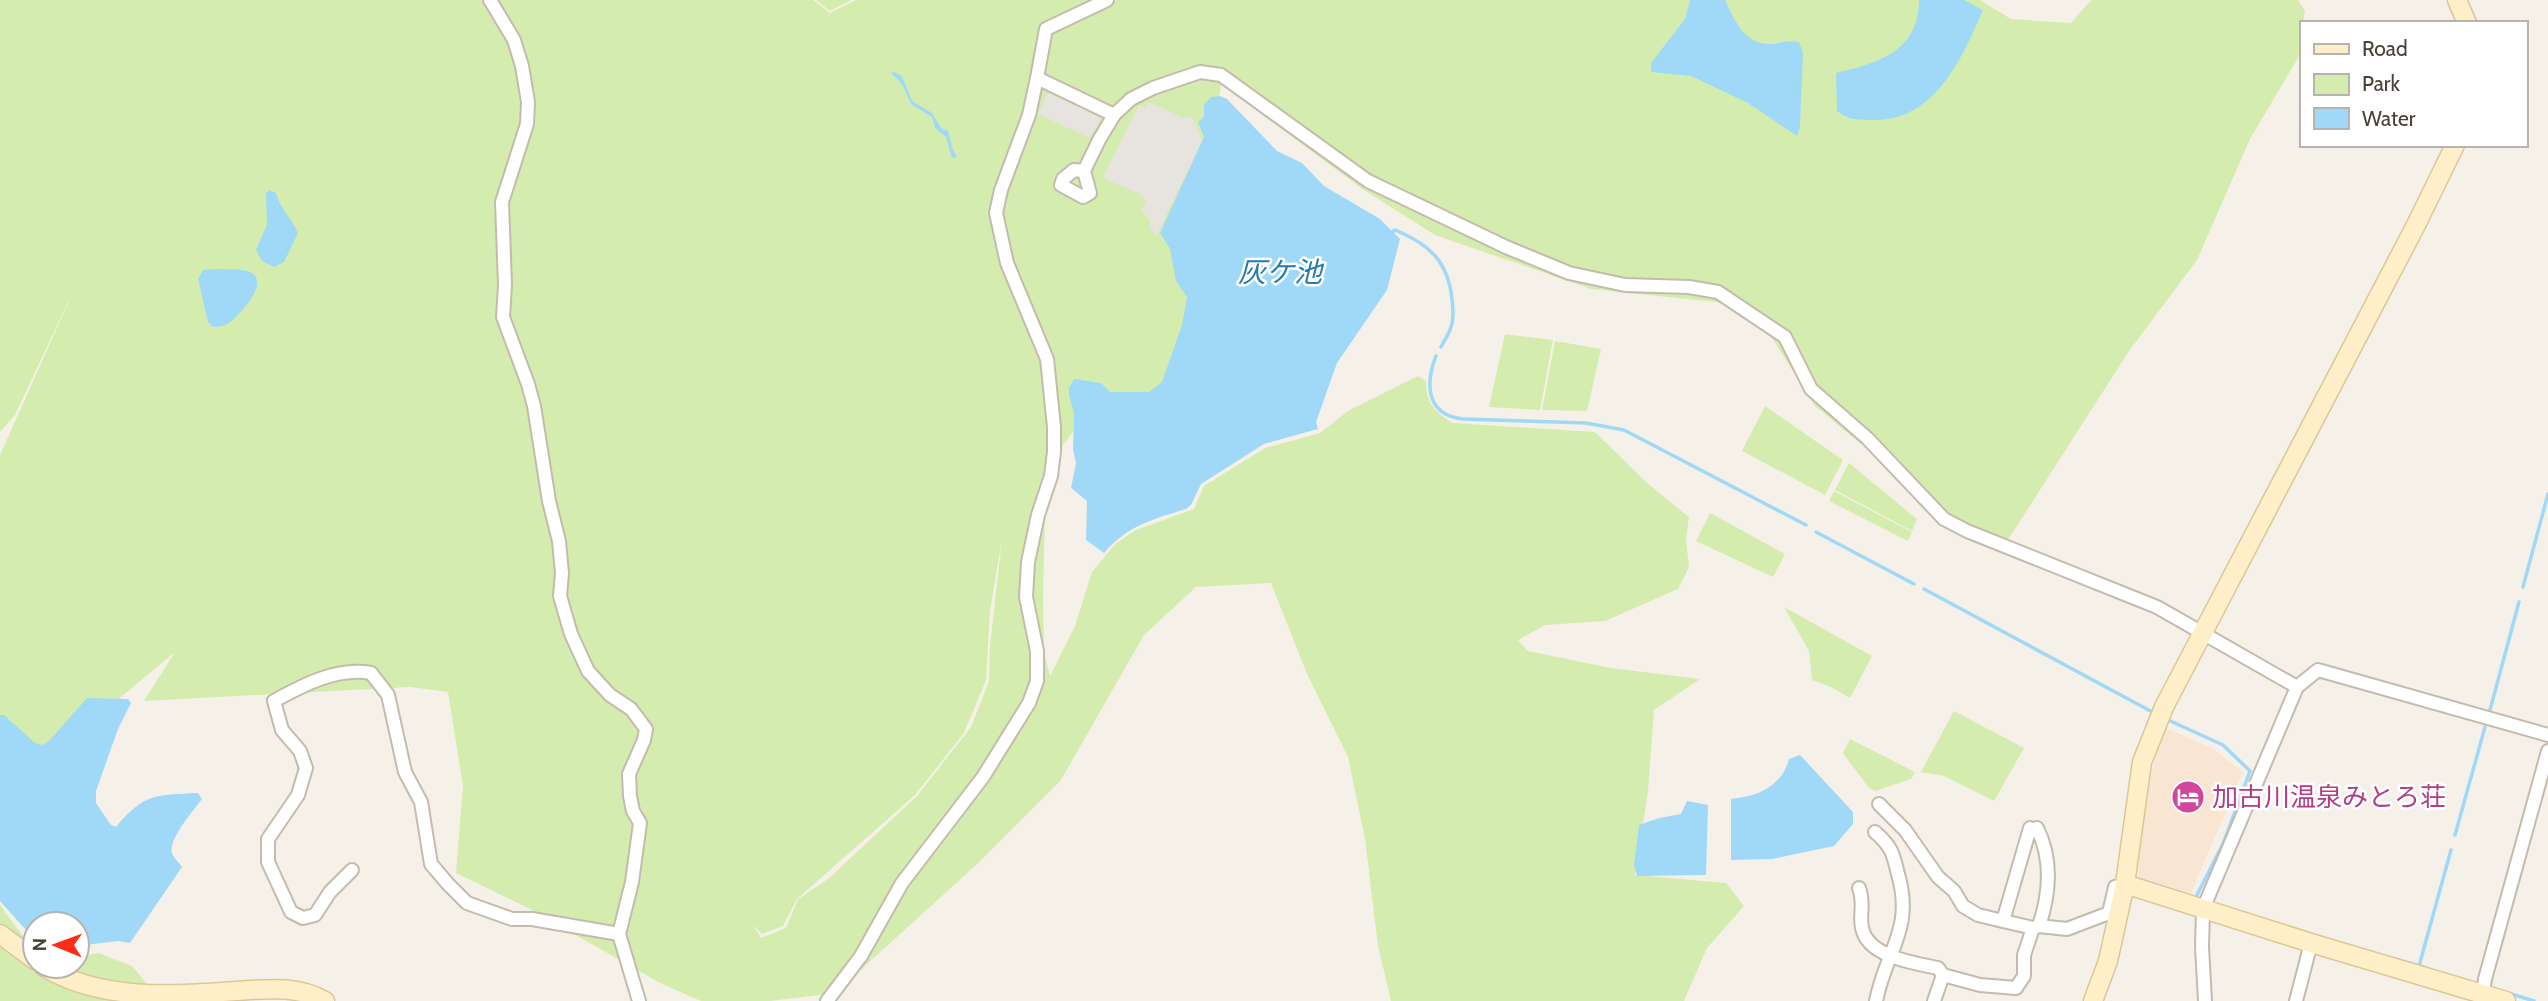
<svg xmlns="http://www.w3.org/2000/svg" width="2548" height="1001" font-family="Cabin,'Noto Sans JP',sans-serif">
<rect width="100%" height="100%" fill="#f6f1e8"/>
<!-- commercial -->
<polygon fill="#f9e6d2" points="2163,727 2210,747 2243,772 2191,893 2138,877 2140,820"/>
<!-- green -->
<g fill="#d4edae" fill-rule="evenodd">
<path d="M 0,0 L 813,0 L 830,13 L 856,0 L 1980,0 L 2011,19 L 2071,23 L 2091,0 L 2298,0 L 2305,11 L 2298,58 L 2250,139 L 2197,260 L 2129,351 L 2008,540 C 1980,529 1937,518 1926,487 L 1914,497 L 1867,449 L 1814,405 L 1771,336 L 1725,303 L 1591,289 L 1435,235 L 1361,188 L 1221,84 L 1194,293 L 1166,391 L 1094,404 L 1051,461 L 1045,513 L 1043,598 L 1044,652 L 1050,676 L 1075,626 L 1092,572 L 1115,544 L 1136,530 L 1194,509 L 1204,486 L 1265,448 L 1320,433 L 1348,411 L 1418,376 L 1426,381 C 1426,403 1435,412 1453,423 L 1595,432 L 1647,483 L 1689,517 L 1686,540 L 1689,567 L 1678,589 L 1605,621 L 1545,625 L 1518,640 L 1528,651 L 1611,668 L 1700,679 L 1654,710 L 1648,792 L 1635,875 L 1726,883 L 1744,906 L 1707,948 L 1684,1001 L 1391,1001 L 1378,946 L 1365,839 L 1348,757 L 1307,674 L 1271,583 L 1196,587 L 1144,635 L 1061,780 L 974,867 L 835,993 L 770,1001 L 701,1001 L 662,984 L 528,908 L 456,873 L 463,786 L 448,692 L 410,687 L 144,701 L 175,652 L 64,744 L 33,748 L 0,746 L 0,455 L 77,283 L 15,415 L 0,432 ZM 1002,539 L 990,646 L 989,681 L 971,727 L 917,796 L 828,879 L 798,899 L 786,928 L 761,938 L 753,925 L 762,934 L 783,926 L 797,899 L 915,795 L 964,733 L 986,680 L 990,611 Z"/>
<polygon points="816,0 851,0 830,11"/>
<polygon points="1505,334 1553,340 1540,410 1489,407"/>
<polygon points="1555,341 1601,349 1587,411 1542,410"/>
<polygon points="1765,406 1843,460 1825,495 1742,451"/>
<polygon points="1849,463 1917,519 1912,531 1835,490"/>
<polygon points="1834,491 1912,532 1908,541 1829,501"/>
<polygon points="1710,513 1785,554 1773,577 1696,541"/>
<polygon points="1784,607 1872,656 1850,698 1831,687 1812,680 1809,651"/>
<polygon points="1954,711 2024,748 1994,801 1944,776 1921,772"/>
<polygon points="1850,739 1915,772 1911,779 1875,791 1869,788 1845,756 1843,753"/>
<polygon points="0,905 25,939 35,947 35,966 77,966 77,957 99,953 132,966 147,984 155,1001 0,1001"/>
</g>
<!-- parking -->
<g fill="#e7e4e0">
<polygon points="1048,93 1101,118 1090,138 1038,114"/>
<polygon points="1149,102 1183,118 1192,116 1202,141 1156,236 1150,228 1150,220 1141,210 1146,202 1141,194 1103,178 1139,105 1145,109"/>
</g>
<!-- water -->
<g fill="#a0d8f7">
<path d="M 1690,0 L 1725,0 C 1734,20 1745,45 1771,44 C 1781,43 1788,40 1799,42 L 1803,53 L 1800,128 L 1797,136 L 1748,103 L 1691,76 L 1651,72 L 1651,63 L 1685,19 Z"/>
<path d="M 1919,0 L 1964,0 L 1983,10 C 1962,58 1935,122 1872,120 C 1858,120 1848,120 1837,111 L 1836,73 C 1879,63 1919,51 1919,0 Z"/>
<polygon points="894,72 902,76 912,101 932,113 941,128 948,131 952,147 957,157 952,158 946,137 935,128 932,117 911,104 902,84 891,73"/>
<path d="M 1220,96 L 1227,99 L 1277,151 L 1302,163 L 1324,186 L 1380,219 L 1400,239 L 1387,290 L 1337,363 L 1316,422 L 1318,429 L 1264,444 L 1201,484 L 1191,505 L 1186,509 C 1153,519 1127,526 1104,553 L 1086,540 L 1087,501 L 1071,488 L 1076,463 L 1073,449 L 1074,413 L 1069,395 L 1069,388 L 1074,379 L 1101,383 L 1110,392 L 1149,392 L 1162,382 L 1182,325 L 1187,297 L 1176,281 L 1170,249 L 1160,233 L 1204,137 L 1198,122 L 1204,117 L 1204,105 L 1211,97 Z"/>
<path d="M 269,190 L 276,193 C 280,209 292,218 298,233 L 284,262 L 274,267 L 262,261 L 256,250 L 267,225 L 266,194 Z"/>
<path d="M 219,269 C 228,270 244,268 252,273 C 269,284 239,316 229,323 C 224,326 219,327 213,327 L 208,322 L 198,279 L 203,270 Z"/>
<path d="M 87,698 L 128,699 L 131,703 L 118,729 L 96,791 L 96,803 L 111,825 L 116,827 C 144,793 156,795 198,793 L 202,799 C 194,810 168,839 172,853 C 174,858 179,863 182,867 L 130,943 L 118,941 L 77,946 L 77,924 L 35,924 L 35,935 L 25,929 L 0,901 L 0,715 L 4,715 L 35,743 L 43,745 L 50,740 Z"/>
<path d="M 1800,755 L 1853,812 L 1853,824 L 1834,846 L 1772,859 L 1731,860 L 1731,799 C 1758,797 1782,786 1789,759 Z"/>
<polygon points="1687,801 1708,805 1706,875 1637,876 1634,865 1639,825 1659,818 1681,814"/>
</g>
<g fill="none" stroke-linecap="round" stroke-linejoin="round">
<!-- stream -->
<g stroke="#a0d8f7" stroke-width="3.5">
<path d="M 1391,233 L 1395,230 C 1429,244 1448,261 1452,299 C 1453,307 1454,319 1451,327 C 1449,334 1444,341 1441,347"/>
<path d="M 1436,356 C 1425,384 1426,415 1463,419 L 1586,423 L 1624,430 L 1806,525"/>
<polyline points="1816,532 1914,584"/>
<polyline points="2523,587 2548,494"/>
<polyline points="1924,589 2156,714"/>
<polyline points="2490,710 2519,602"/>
<polyline points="2166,719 2223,745 2250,771 2223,844 2197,895"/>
<polyline points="2455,835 2485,727"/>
<polyline points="2387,957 2427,968"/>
<polyline points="2419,966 2451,850"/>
<polyline points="2508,993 2534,1001"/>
</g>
<defs>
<g id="street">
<polyline points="490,0 514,40 522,66 528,102 527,124 502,202 505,285 503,317 528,384 534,406 549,501 559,541 562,573 560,596 571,634 588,671 610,695 631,709 646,729 644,740 629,774 630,796 633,811 640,823 632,882 619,934 639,1001"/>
<polyline points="1107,0 1046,29 1037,78 1114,115"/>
<polyline points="1084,171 1074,170 1063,179 1061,185 1083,197 1090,193 1084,171 1099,140 1114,115 1131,99 1153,88 1200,72 1221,75 1368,181 1506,247 1569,273 1625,285 1689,287 1718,292 1785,337 1811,389 1867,438 1944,519 1967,531 2157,607 2297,687"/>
<polyline points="1879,804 1905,830 1938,877 1954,891 1963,906 1978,915 2003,921 2030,828"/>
<path d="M 2037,828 C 2053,860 2050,893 2039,926"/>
<path d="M 1875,832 C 1892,847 1893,853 1898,874 C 1914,930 1886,950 1876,1001"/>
<path d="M 352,870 L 330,892 L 315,915 L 303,918 L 291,912 L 268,862 L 268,839 L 298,795 L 306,768 L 300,751 L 282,730 L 274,701 C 303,685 337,667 371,673 L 388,695 L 405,772 L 421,802 L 431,864 L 448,884 L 467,903 L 512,919 L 532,919 L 619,934"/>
<path d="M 1859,888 C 1865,904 1859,914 1862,928 C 1868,957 1914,963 1938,968 L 1943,975 L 1980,985 L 2016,988 L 2024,976 L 2024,955 L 2033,928 L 2039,926 L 2067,929 L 2109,913 L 2115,887 L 2125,884"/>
<polyline points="2003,921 2033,928"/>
<polyline points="2482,1000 2485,979 2548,751"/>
<polyline points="827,1001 861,956 902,883 983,777 1029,703 1037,681 1037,651 1026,597 1028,562 1038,515 1051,476 1054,452 1054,427 1047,359 1007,263 996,213 1001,190 1029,115 1037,78"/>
<polyline points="1934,1001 1943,975"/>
<polyline points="2205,1001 2202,947 2203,909 2297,687 2318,670 2548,735"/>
<polyline points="2296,1001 2311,943"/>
</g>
<g id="secondary">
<polyline points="2457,0 2467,23"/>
<polyline points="2125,884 2311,943 2506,1001"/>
<polyline points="0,934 35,960"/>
<path d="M 43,966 C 99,1001 172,996 236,991 C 266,989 297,985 325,1001"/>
<polyline points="2093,1001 2108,961 2125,884 2142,762 2164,707 2416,225 2455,145"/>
</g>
</defs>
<!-- street casing -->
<use href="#street" stroke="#c5bbad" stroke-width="16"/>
<!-- secondary casing -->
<use href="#secondary" stroke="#dcc696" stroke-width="21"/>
<!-- street -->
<use href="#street" stroke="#fff" stroke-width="12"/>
<!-- secondary -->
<use href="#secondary" stroke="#ffefc9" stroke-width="18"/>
</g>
<!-- icons -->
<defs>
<symbol id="hotel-disc" viewBox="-11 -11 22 22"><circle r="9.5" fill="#d1479c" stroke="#fff"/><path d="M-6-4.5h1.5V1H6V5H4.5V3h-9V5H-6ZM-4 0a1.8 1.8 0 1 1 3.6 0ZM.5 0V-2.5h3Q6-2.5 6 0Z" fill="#fff"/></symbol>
</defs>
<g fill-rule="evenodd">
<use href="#hotel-disc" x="2169" y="778" width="38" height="38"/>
</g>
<g text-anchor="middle" stroke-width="5" stroke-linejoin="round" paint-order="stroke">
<!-- hotel labels -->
<g font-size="26" fill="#b23c85" stroke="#fff" text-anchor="start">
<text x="2212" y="806">加古川温泉みとろ荘</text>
</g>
<!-- water labels -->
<g font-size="28" font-style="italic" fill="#237bae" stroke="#fff">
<text x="1280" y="282">灰ケ池</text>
</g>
</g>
<!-- legend -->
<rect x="2300" y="21" width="228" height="126" fill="#ffffff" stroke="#b7b3af" stroke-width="2"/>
<rect x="2314" y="44" width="35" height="10" fill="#ffefc9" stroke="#b7b3af" stroke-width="2"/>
<text x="2362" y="56" font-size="21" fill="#4a4136">Road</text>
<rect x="2314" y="74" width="35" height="21" fill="#d4edae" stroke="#b7b3af" stroke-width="2"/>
<text x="2362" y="91" font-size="21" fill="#4a4136">Park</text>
<rect x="2314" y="108" width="35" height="21" fill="#a0d8f7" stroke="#b7b3af" stroke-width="2"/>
<text x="2362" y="126" font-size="21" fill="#4a4136">Water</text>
<!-- north arrow -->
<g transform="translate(56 945) rotate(271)"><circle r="33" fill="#ffffff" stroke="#b7b3af" stroke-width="2"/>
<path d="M0-5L12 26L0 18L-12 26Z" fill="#ff2c16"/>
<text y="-10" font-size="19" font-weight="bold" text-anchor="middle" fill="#4a4136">N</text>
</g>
</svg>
